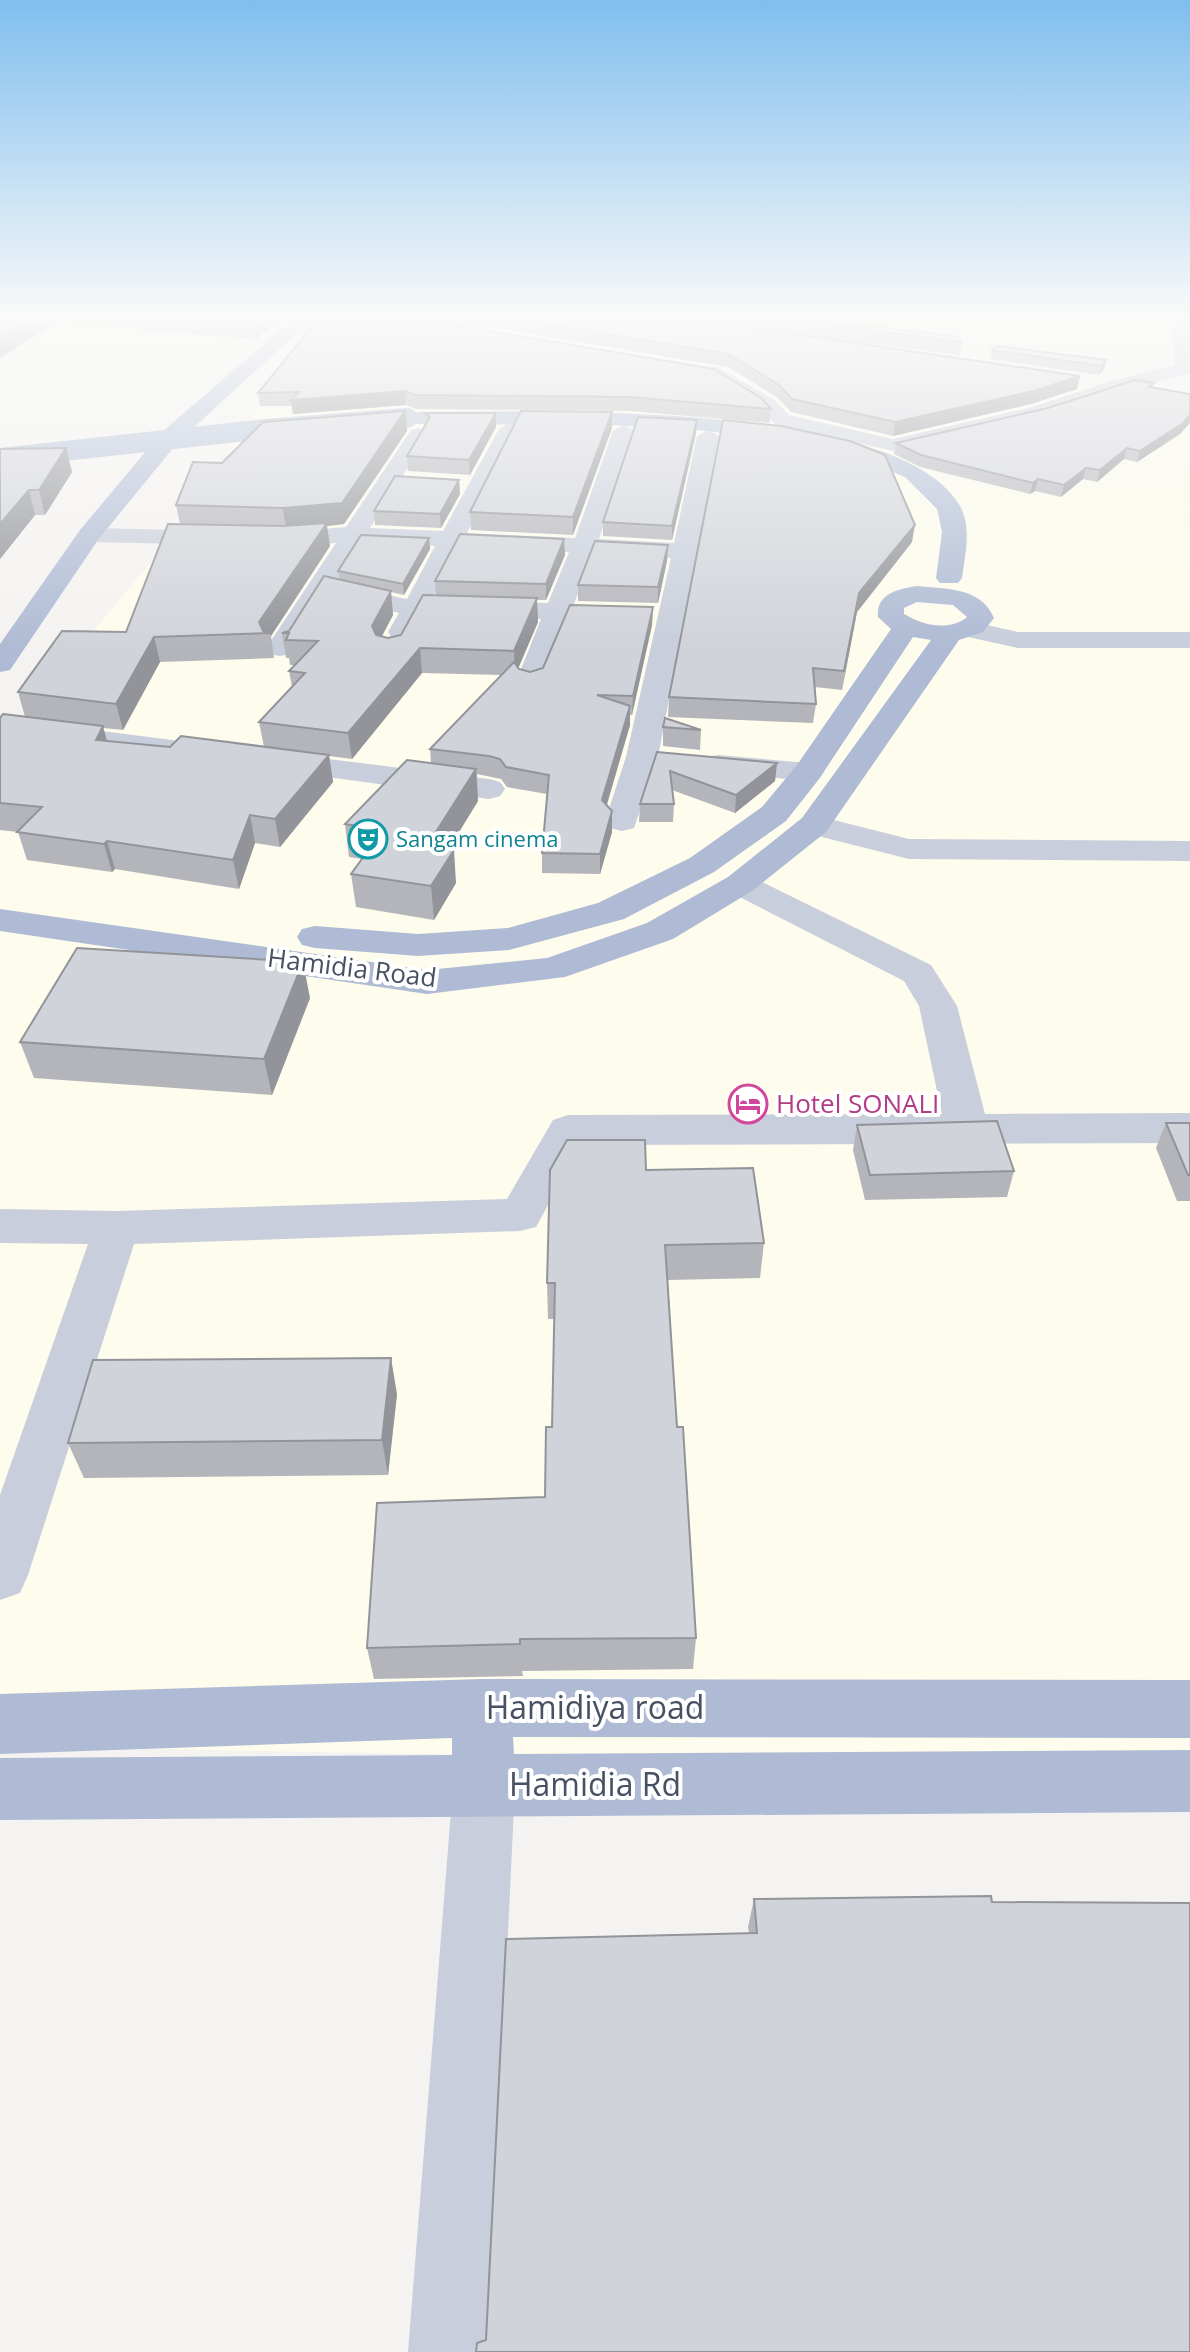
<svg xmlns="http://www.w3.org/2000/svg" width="1190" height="2352" font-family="'Open Sans',sans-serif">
<rect width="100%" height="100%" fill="#f5f3f2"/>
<!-- commercial -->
<polygon fill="#fefcec" points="320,318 607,318 1190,399 1190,1768 0,1746 0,743 172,537"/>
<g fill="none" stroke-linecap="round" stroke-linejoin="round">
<!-- minor -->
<g fill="#c8cedb" fill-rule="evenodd">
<polygon points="822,318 838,318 834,334 800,345 794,344 791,340 794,336 820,327"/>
<polygon points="1172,318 1190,318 1190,373 1122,390 1045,416 893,451 775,424 762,409 703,372 713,366 720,368 776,401 789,415 893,439 1032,407 1108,382 1174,365"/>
<path d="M 509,423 L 519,429 L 467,533 L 575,538 L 613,431 L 624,425 L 635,431 L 599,539 L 674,543 L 697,436 L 708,430 L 719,436 L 658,757 L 634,828 L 622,831 L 610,828 L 605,821 L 626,757 L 671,558 L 593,554 L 574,604 L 635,607 L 639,613 L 635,619 L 568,620 L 545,679 L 541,685 L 531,688 L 521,685 L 517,679 L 541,619 L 424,616 L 412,638 L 392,638 L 388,632 L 399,613 L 326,597 L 290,654 L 280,656 L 270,654 L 266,648 L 336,543 L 286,546 L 89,542 L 80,540 L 77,535 L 80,530 L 89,528 L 286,532 L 346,527 L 411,430 L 418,428 L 429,434 L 370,528 L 443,531 L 499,429 ZM 361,542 L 435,546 L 407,599 L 334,584 ZM 459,547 L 569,552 L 548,603 L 432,600 Z"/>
<polygon points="969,621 1018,632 1190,632 1190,648 1018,648 959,635 955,629 959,623"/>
<polygon points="0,718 172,740 183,742 187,749 183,756 172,758 0,736"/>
<polygon points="272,752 489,779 500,782 505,789 500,796 489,799 261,768 256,761 261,754"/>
<polygon points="718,755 808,763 819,765 824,772 819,779 808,781 707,771 702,764 707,757"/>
<polygon points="814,815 909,839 1190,841 1190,861 909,859 802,832 797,825 802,818"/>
<polygon points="740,873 752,877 931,965 957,1006 985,1114 1190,1113 1190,1143 581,1145 536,1227 520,1231 134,1244 28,1575 20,1593 0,1600 0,1495 88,1244 0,1243 0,1209 116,1211 507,1199 553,1120 568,1115 942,1114 919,1006 904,981 728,891 722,884 728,877"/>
<polygon points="484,1755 506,1764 515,1786 488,2352 408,2352 453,1786 462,1764"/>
</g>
<!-- major -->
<g fill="#afbbd4" fill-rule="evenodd">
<polygon points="294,318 313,318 178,442 98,540 10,670 0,672 0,644 80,530 162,432"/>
<path d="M 529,411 C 626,413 907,413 960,506 C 972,528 965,555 962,578 L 958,583 L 940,583 L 936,578 L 942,532 L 937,509 L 905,477 L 849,454 L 780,439 L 697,430 L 610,425 L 407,424 L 397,418 L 407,412 Z"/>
<path d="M 917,586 C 946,589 981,587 994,618 L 983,632 L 959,640 L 826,832 L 752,891 L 673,939 L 565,977 L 427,994 L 0,931 L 0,909 L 427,970 L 547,958 L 647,923 L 728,877 L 802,818 L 931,640 L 913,637 L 819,779 L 786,821 L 714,872 L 624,919 L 509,950 L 418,956 L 315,948 L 302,945 L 297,937 L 302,929 L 315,926 L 418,934 L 508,928 L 598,903 L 690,858 L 762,807 L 797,765 L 891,629 L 878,617 C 876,594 897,589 917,586 ZM 917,602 L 953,605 L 967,617 C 949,632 922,625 904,614 L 904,608 Z"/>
<polygon points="482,1679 1190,1680 1190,1738 513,1737 514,1754 1190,1750 1190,1812 0,1820 0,1758 452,1755 452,1738 0,1754 0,1694"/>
</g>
<!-- major-bridge -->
<polyline stroke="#afbbd4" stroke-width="20" points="0,458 265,429 407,418"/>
</g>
<!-- wall -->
<g fill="#b4b5bb">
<polygon points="0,318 281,318 256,339"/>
<polygon points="319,318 771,409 770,423 630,411 416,409 406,405 293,414 292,406 260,406 258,393"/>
<polygon points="436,318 648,318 1080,376 1077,389 1031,404 893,436 791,412 778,398 728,367"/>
<polygon points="675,318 805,318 962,342 960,355"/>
<polygon points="992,350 1106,360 1104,369 1099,375 990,359"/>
<polygon points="1153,387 1180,434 1137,462 1124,459 1097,482 1083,479 1061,497 1035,491 1030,494 920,467 894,454 896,443"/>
<polygon points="405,411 407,431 344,524 327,526 330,546 271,636 274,658 160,662 123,730 103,728 107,741 170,747 264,747 259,722 292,687 289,671 295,665 290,665 289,658 286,658 282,633 289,631 339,580 338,571 429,538 430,549 404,595 391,592 393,615 382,636 388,638 401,635 436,595 435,581 564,539 565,555 546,600 537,600 538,622 518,668 519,669 530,672 543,668 653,607 652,625 632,715 630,715 630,725 607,805 612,811 612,832 600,874 542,873 542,853 547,794 507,787 501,779 477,774 478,801 448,850 456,883 434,920 356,907 351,874 362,859 349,857 345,824 431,763 430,749 501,675 422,673 352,759 329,756 333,782 280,847 255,843 239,889 115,869 112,872 27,860 18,832 0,830 0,718 25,717 18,692 126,632 180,524 176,505 222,463"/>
<polygon points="424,413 496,427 470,475 408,471 407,456 425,426"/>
<polygon points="697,420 696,433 672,540 603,536 603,522"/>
<polygon points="612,428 573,535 471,530 470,512"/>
<polygon points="66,448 72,472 45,515 35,515 0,559 0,449"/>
<polygon points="459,480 460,494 441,528 375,525 374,511"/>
<polygon points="912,542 857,612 842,690 815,687 816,704 813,723 668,717 669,697"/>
<polygon points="667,561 658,603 578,601 578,585"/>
<polygon points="663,727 701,730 700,750 663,746"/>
<polygon points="657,752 777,763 775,781 735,813 672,790 674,804 673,822 639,822 640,804"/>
<polygon points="310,998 272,1095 34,1078 20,1042"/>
<polygon points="1166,1123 1190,1123 1190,1201 1177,1201 1156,1148"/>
<polygon points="857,1125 1014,1171 1007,1197 865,1200 853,1150"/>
<polygon points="646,1170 764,1243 760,1278 668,1280 677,1427 696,1638 693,1669 522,1671 523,1676 374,1679 367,1648 545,1497 552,1427 554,1319 548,1319 547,1283"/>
<polygon points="397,1394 388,1475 84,1478 68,1443"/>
<polygon points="991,1896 486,2340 749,1933 748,1927 754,1899"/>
</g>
<!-- shaded-wall -->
<g fill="#929499">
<polygon points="33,318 56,318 57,322 0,358 0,338"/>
<polygon points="259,318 281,318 256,339 254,322"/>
<polygon points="1106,360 1104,369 1099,375 1101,366"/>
<polygon points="1080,376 1077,389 1031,404 893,436 895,422"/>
<polygon points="405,391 406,405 293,414 291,400"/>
<polygon points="405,411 407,431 344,524 327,526 330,546 271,636 270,633 261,633 259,622 286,529 283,508"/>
<polygon points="612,412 612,428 573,535 573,517"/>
<polygon points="496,413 496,427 470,475 469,460"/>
<polygon points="1190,415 1190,423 1180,434 1137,462 1140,451"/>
<polygon points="697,420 696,433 672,540 672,526"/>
<polygon points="66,448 72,472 45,515 39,490"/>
<polygon points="1127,448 1124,459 1097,482 1100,470"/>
<polygon points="1086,468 1083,479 1061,497 1064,485"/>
<polygon points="1038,479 1035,491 1030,494 1033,483"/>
<polygon points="459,480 460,494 441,528 440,514"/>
<polygon points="29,490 35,515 0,559 0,524"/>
<polygon points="915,525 912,542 857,612 842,690 859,593"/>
<polygon points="429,538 430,549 404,595 403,584"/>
<polygon points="564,539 565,555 546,600 546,584"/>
<polygon points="668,545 667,561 658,603 658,587"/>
<polygon points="391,591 393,615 374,651 372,626"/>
<polygon points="537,598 538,622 515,676 514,651"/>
<polygon points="653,607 652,625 632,715 633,696"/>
<polygon points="154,637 160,662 123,730 116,704"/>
<polygon points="420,648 422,673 352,759 348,733"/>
<polygon points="630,706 630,725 602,820 602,800"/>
<polygon points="103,726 110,753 96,740"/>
<polygon points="329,755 333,782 280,847 275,819"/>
<polygon points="777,763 775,781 735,813 736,795"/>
<polygon points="476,769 478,801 430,879 427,846"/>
<polygon points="612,811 612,832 600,874 600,854"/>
<polygon points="250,815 255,843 239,889 233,860"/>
<polygon points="107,841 115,869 112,872 104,844"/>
<polygon points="454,850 456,883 434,920 431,886"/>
<polygon points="303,962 310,998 272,1095 264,1059"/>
<polygon points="391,1358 397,1394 388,1475 382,1440"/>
</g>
<!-- building -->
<g fill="#d1d3da" stroke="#929499" stroke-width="2">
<polygon points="0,318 33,318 0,338"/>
<polygon points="201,318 259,318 254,322"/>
<polygon points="319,318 414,318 714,369 761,398 771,409 630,397 415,395 405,391 291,400 299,392 258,393"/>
<polygon points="509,318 648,318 801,335 1080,376 1034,391 895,422 792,399 779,385 728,354"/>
<polygon points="771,318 805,318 959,337 962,342"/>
<polygon points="996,346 1106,360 1101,366 992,350"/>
<polygon points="1135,380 1154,383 1149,387 1190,394 1190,415 1183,423 1140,451 1127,448 1100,470 1086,468 1064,485 1038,479 1033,483 921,455 896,443 1048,408"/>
<polygon points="405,411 342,503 283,508 176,505 193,462 222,463 263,422"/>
<polygon points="521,411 612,412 573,517 470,512"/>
<polygon points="424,413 496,413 469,460 407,456 430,417"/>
<polygon points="638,417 697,420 672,526 603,522"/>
<polygon points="723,420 781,426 850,441 885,455 915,525 859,593 844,671 813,668 816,704 669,697"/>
<polygon points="66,448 39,490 29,490 0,524 0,449"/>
<polygon points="395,476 459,480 440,514 374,511"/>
<polygon points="327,523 259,622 263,631 270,633 154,637 116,704 18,692 62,631 126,632 168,524 283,526"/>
<polygon points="460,534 564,539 546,584 435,581"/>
<polygon points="361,535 429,538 403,584 338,571"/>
<polygon points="595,541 668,545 658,587 578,585"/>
<polygon points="324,576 391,591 372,626 376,635 388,638 401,635 423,595 537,598 514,651 420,648 348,733 259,722 305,673 289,671 318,641 286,640 289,633 282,633 289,631"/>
<polygon points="570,605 653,607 633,696 597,695 630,706 602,800 612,811 600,854 542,853 549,775 506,767 500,759 489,756 430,749 514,662 519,669 530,672 543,668"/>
<polygon points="3,714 103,726 96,740 170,747 181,736 329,755 275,819 250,815 233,860 107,841 104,844 17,832 42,807 0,803 0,718"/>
<polygon points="665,718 701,730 663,727"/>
<polygon points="657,752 777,763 736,795 670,771 674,804 640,804"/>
<polygon points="407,760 476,769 427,846 454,850 431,886 351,874 383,830 345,824"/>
<polygon points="77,948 303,962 264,1059 20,1042"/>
<polygon points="997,1121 1014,1171 870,1175 857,1125"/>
<polygon points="1166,1123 1190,1123 1190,1175 1188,1175"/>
<polygon points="567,1140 645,1140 646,1170 753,1168 764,1243 665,1245 677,1427 683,1427 696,1638 520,1639 520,1644 367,1648 377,1503 545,1497 546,1427 552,1427 555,1283 547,1283 550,1170"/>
<polygon points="391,1358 382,1440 68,1443 93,1360"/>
<polygon points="991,1896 992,1902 1190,1903 1190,2352 476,2352 477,2343 486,2340 506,1939 757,1933 754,1899"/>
</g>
<!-- sky -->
<linearGradient id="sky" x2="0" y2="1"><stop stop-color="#80beee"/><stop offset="0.49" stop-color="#fafaf9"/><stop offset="1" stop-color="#fafaf9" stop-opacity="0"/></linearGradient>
<rect width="1190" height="647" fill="url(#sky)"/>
<!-- icons -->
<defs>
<symbol id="theatre-ring" viewBox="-11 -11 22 22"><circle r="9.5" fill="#fff" stroke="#0f9aa8" stroke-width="1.5"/><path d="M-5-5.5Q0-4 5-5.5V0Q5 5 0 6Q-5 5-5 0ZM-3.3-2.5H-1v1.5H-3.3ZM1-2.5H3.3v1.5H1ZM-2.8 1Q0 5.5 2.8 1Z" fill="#0f9aa8"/></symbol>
<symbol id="hotel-ring" viewBox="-11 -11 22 22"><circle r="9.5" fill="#fff" stroke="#d1479c" stroke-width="1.5"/><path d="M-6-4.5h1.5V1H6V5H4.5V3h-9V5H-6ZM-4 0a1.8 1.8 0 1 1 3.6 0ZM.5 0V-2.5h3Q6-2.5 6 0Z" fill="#d1479c"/></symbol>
</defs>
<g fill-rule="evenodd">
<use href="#theatre-ring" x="346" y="817" width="44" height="44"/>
<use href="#hotel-ring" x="726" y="1082" width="44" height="44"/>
</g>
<g text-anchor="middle" stroke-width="8" stroke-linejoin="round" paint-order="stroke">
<!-- far-culture labels -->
<g font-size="22" fill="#0d838f" stroke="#fff" text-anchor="start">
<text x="396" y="847">Sangam cinema</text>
</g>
<!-- street labels -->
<g font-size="26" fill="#475163" stroke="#fff">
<text transform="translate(352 968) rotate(7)" y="9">Hamidia Road</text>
</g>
<!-- hotel labels -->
<g font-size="26" fill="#b23c85" stroke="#fff" text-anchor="start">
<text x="776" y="1113">Hotel SONALI</text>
</g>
<!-- near-street labels -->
<g font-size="32" fill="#475163" stroke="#fff">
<text x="595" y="1719">Hamidiya road</text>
<text x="595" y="1796">Hamidia Rd</text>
</g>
</g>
</svg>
